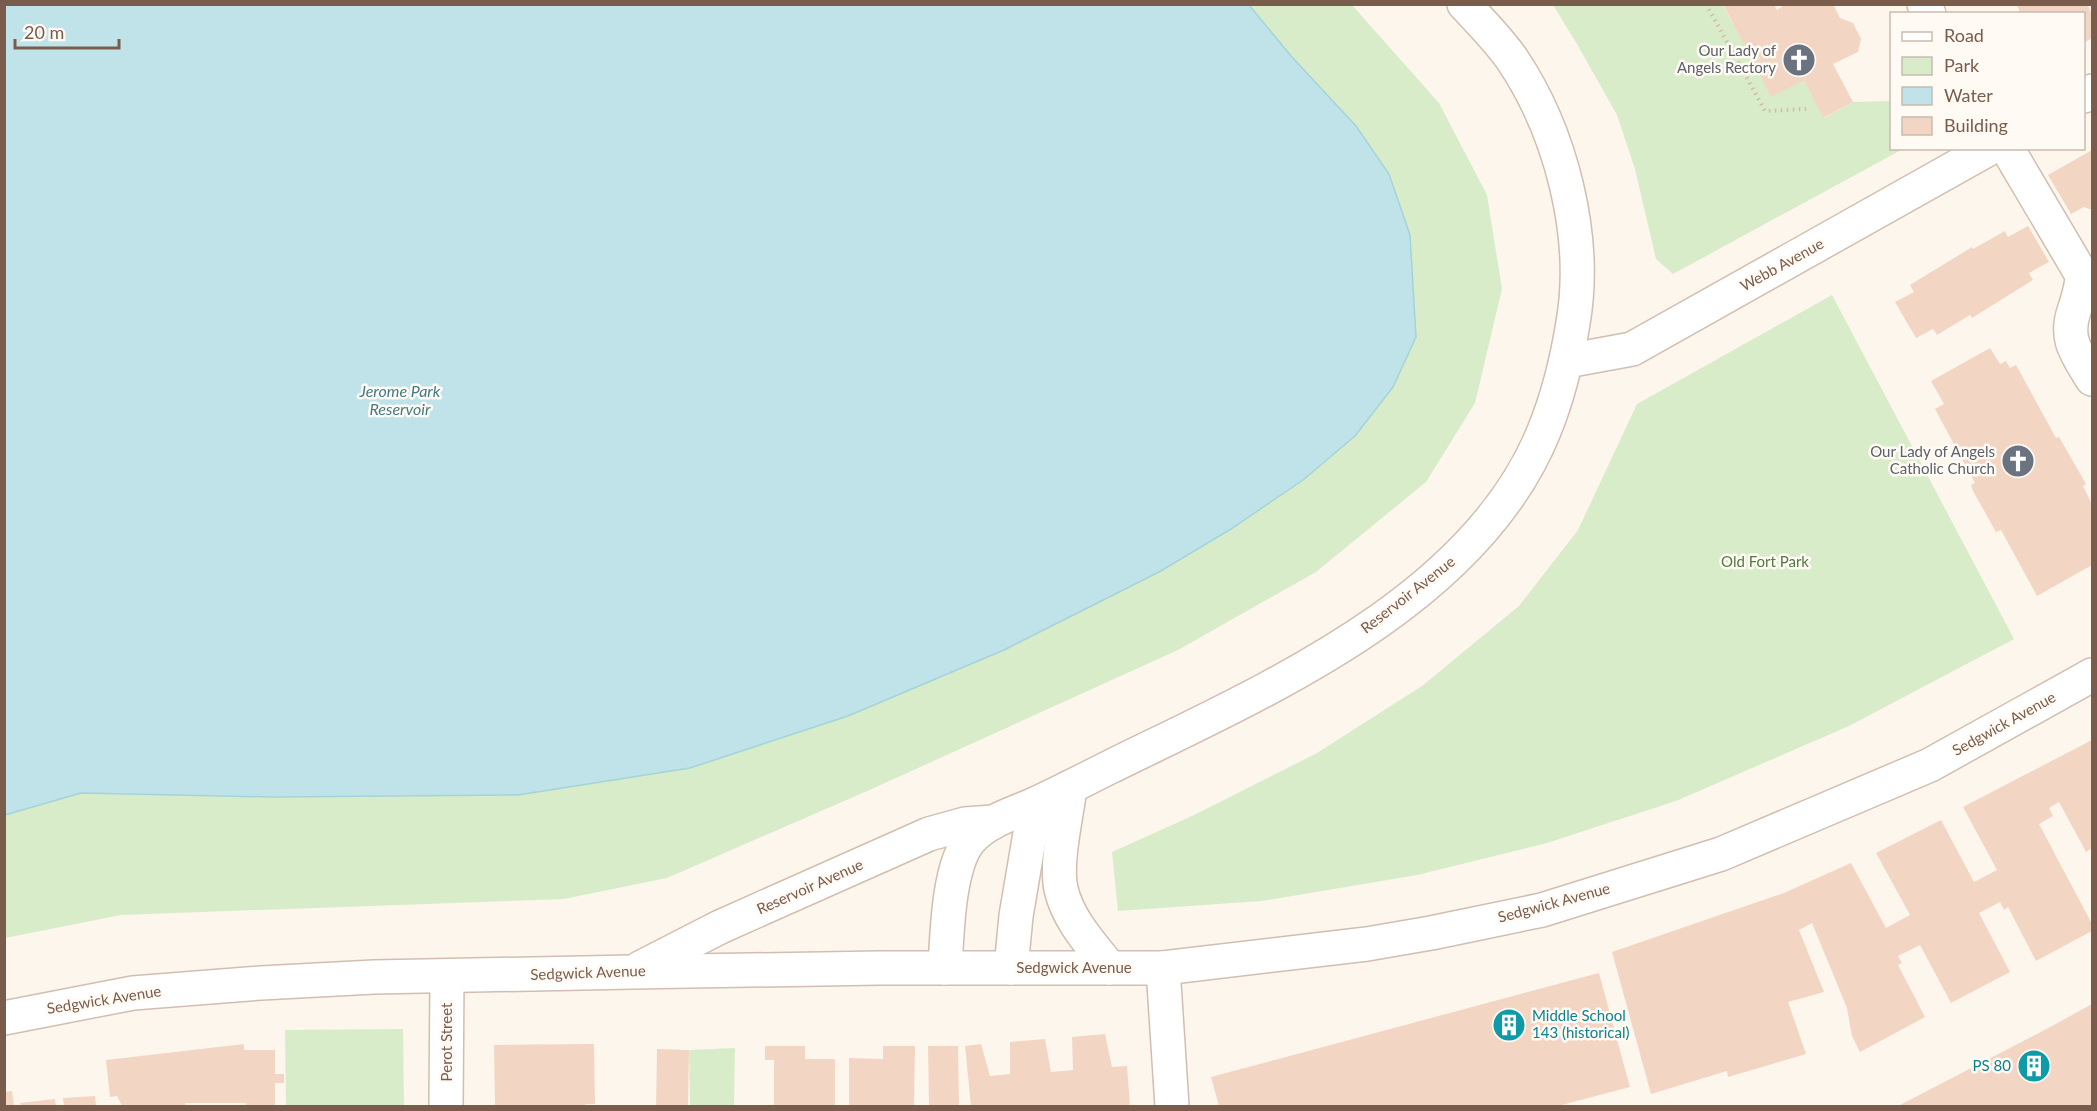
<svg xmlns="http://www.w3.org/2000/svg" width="2097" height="1111" font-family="Lato,sans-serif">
<rect width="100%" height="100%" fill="#fdf6ec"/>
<!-- green -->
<g fill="#d8ecc9">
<polygon points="1249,5 1352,5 1439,103 1487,195 1502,289 1475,403 1426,482 1316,572 1178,650 874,788 667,878 564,899 121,915 5,938 5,815 81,793 274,797 518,795 690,768 848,716 1004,650 1159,571 1231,529 1303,480 1355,436 1389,174 1356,126 1291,56"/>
<polygon points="1553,5 1723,5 1747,50 1754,47 1760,59 1754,62 1804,80 1824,118 1853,102 1891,101 1892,148 1903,149 1673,274 1656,259 1635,169 1617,115 1577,44"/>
<polygon points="1832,295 2014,639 1849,726 1676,801 1547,843 1417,875 1262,901 1118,911 1112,852 1192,816 1317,753 1422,686 1519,606 1578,530 1637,404"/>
<polygon points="403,1029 404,1106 286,1106 285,1030"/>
<polygon points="735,1048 734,1106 690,1106 689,1050"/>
</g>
<!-- water -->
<polygon fill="#bfe3e8" stroke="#a5d3da" stroke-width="1.5" points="5,4 1249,5 1291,56 1356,126 1389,174 1410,235 1416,337 1393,387 1355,436 1303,480 1231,529 1159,572 1004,650 848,716 690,768 518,795 274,797 81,793 5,815"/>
<!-- building -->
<g fill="#f3d5c3">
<polygon points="1723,4 1774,4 1777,10 1786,4 1833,4 1840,18 1853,23 1861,39 1858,52 1833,64 1853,102 1823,118 1804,80 1771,97 1753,62 1760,59 1754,47 1747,51"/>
<polygon points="2016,4 2087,4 2092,14 2092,38 2084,43 2084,14 2021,14"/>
<polygon points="2092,150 2092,210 2084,207 2071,214 2048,175"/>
<polygon points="2028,226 2049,262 2029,273 2033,280 1972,318 1970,315 1937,335 1933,329 1916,338 1895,302 1914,292 1910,285 1972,247 1973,249 2005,231 2008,237"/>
<polygon points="1990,348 2000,364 2006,361 2010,368 2016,365 2056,438 2059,437 2086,484 2083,486 2092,504 2092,565 2037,596 2001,530 1996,532 1973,491 1971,485 1975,483 1935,409 1944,404 1931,381"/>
<polygon points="2092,740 2092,848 2086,852 2059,802 2049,808 2053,816 2039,824 2092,924 2092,931 2036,961 2008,907 2004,910 2000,902 1979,913 2010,972 1951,1003 1920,945 1898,956 1902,963 1898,965 1925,1017 1860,1052 1852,1036 1847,1008 1812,923 1799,930 1824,992 1788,1002 1806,1054 1728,1077 1727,1071 1651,1094 1612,952 1784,893 1851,863 1886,928 1910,915 1876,853 1941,820 1974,882 1997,870 1963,807"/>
<polygon points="1599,973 1630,1087 1558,1106 1219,1106 1211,1077"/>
<polygon points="2092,1004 2092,1106 1898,1106 2054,1025"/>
<polygon points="1105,1034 1112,1067 1127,1066 1130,1106 971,1106 965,1046 981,1044 990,1076 1010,1074 1010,1042 1045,1039 1051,1072 1073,1070 1072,1037"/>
<polygon points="244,1044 244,1050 275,1050 275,1074 284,1074 284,1083 275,1083 275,1106 246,1106 246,1103 185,1103 185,1106 122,1106 117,1096 110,1097 106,1060"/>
<polygon points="594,1044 595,1104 585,1104 585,1106 495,1106 494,1045"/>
<polygon points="765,1046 805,1046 805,1059 835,1059 835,1106 774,1106 774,1060 765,1060"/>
<polygon points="883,1046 915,1046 914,1106 849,1106 849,1058 883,1059"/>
<polygon points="928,1046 958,1046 959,1106 929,1106"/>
<polygon points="657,1049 689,1050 688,1106 656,1106"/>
<polygon points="12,1091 14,1106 4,1106 4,1092"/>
<polygon points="95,1096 96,1106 64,1106 63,1098"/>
<polygon points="55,1099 56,1106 21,1106 20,1103"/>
</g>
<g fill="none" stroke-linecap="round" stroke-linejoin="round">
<defs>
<g id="minor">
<polyline points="1924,4 1929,14"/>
<polyline points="2084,96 2092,91"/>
<path d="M 2007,148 L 2082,275 C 2082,288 2078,298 2074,311 C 2064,340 2078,355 2092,379"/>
<polyline points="1567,361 1632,349 1990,148"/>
<path d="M 1070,787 C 1067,815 1055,862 1061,889 C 1068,920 1091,944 1110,968"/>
<polyline points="640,968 720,927 929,834 965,824 994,822"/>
<path d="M 945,968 C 947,935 948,866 970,840 C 986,822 1011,814 1033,805 C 1059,793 1084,780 1110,767 C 1264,691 1475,602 1544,431 C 1558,397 1567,360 1573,323 C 1588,236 1561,132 1512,59 C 1498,39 1481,22 1464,4"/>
<polyline points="1011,968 1016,916 1035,804"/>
<polyline points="1163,968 1172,1106"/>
<polyline points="4,1018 133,993 261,983 374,977 632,972 879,968 1163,968 1367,944 1431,933 1542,910 1721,854 1930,765 2092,675"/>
<polyline points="446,1106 447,977"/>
</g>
</defs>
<!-- minor casing -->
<use href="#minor" stroke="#d1beb0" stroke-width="36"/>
<!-- path -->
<polyline stroke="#d9b8a5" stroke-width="4" stroke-dasharray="1.5 4.5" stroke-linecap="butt" points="1706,4 1765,111 1806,109"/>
<!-- minor -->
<use href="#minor" stroke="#fff" stroke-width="33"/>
</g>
<!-- icons -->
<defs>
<symbol id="church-disc" viewBox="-11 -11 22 22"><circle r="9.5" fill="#6b7280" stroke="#fffaf3"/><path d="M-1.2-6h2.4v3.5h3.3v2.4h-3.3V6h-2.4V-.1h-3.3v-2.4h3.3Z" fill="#fff"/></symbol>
<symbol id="building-disc" viewBox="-11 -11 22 22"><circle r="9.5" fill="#0f9aa8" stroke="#fffaf3"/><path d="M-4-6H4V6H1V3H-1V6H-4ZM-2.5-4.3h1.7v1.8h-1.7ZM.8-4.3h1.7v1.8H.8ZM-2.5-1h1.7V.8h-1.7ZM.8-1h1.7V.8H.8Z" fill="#fff"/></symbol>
</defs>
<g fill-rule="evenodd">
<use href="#church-disc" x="1780" y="41" width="38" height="38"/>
<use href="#church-disc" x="1999" y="442" width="38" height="38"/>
<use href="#building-disc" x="1490" y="1006" width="38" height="38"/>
<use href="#building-disc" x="2015" y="1047" width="38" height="38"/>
</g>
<g text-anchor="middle" stroke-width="5" stroke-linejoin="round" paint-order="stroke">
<!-- worship labels -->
<g font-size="15" fill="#5b616d" stroke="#fffaf3" text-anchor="end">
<text x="1776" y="56">Our Lady of<tspan x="1776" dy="17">Angels Rectory</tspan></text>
<text x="1995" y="457">Our Lady of Angels<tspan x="1995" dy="17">Catholic Church</tspan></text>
</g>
<!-- street labels -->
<g font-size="15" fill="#7a5c4d" stroke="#fffaf3">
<text transform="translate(1782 265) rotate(-29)" y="5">Webb Avenue</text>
<text transform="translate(1408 595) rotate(-38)" y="5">Reservoir Avenue</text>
<text transform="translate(2004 724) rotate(-29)" y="5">Sedgwick Avenue</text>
<text transform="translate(810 887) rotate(-24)" y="5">Reservoir Avenue</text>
<text transform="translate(1554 903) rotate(-15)" y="5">Sedgwick Avenue</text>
<text x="1074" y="973">Sedgwick Avenue</text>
<text transform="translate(588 973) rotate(-2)" y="5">Sedgwick Avenue</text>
<text transform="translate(104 1000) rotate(-9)" y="5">Sedgwick Avenue</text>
<text transform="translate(447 1042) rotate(-90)" y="5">Perot Street</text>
</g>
<!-- park labels -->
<g font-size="15" fill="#537a41" stroke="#fffaf3">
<text x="1765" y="567">Old Fort Park</text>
</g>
<!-- culture labels -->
<g font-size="15" fill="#0d838f" stroke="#fffaf3" text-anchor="start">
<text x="1532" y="1021">Middle School<tspan x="1532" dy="17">143 (historical)</tspan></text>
<text x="2011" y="1071" text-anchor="end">PS 80</text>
</g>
<!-- water labels -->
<g font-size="16" font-style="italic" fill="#437c86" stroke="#fffaf3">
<text x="400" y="397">Jerome Park<tspan x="400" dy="18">Reservoir</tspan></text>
</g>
</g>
<!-- border -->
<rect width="2097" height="1111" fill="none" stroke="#7a5c4d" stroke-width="12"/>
<!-- legend -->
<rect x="1890" y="12" width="195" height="138" fill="#fffaf3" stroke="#cabbb1" stroke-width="1.5"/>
<rect x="1902" y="32" width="30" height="9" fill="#ffffff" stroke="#cabbb1" stroke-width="1.5"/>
<text x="1944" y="42" font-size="18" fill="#7a5c4d">Road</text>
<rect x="1902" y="57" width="30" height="18" fill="#d8ecc9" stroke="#cabbb1" stroke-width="1.5"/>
<text x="1944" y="72" font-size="18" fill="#7a5c4d">Park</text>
<rect x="1902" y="87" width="30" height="18" fill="#bfe3e8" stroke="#cabbb1" stroke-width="1.5"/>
<text x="1944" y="102" font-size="18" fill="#7a5c4d">Water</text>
<rect x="1902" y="117" width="30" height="18" fill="#f3d5c3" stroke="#cabbb1" stroke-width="1.5"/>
<text x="1944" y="132" font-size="18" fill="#7a5c4d">Building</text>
<!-- scale -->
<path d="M15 39v9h104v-9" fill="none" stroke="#7a5c4d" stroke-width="3"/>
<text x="24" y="39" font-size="18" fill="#7a5c4d" stroke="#fffaf3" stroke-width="4.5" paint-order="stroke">20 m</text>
</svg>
